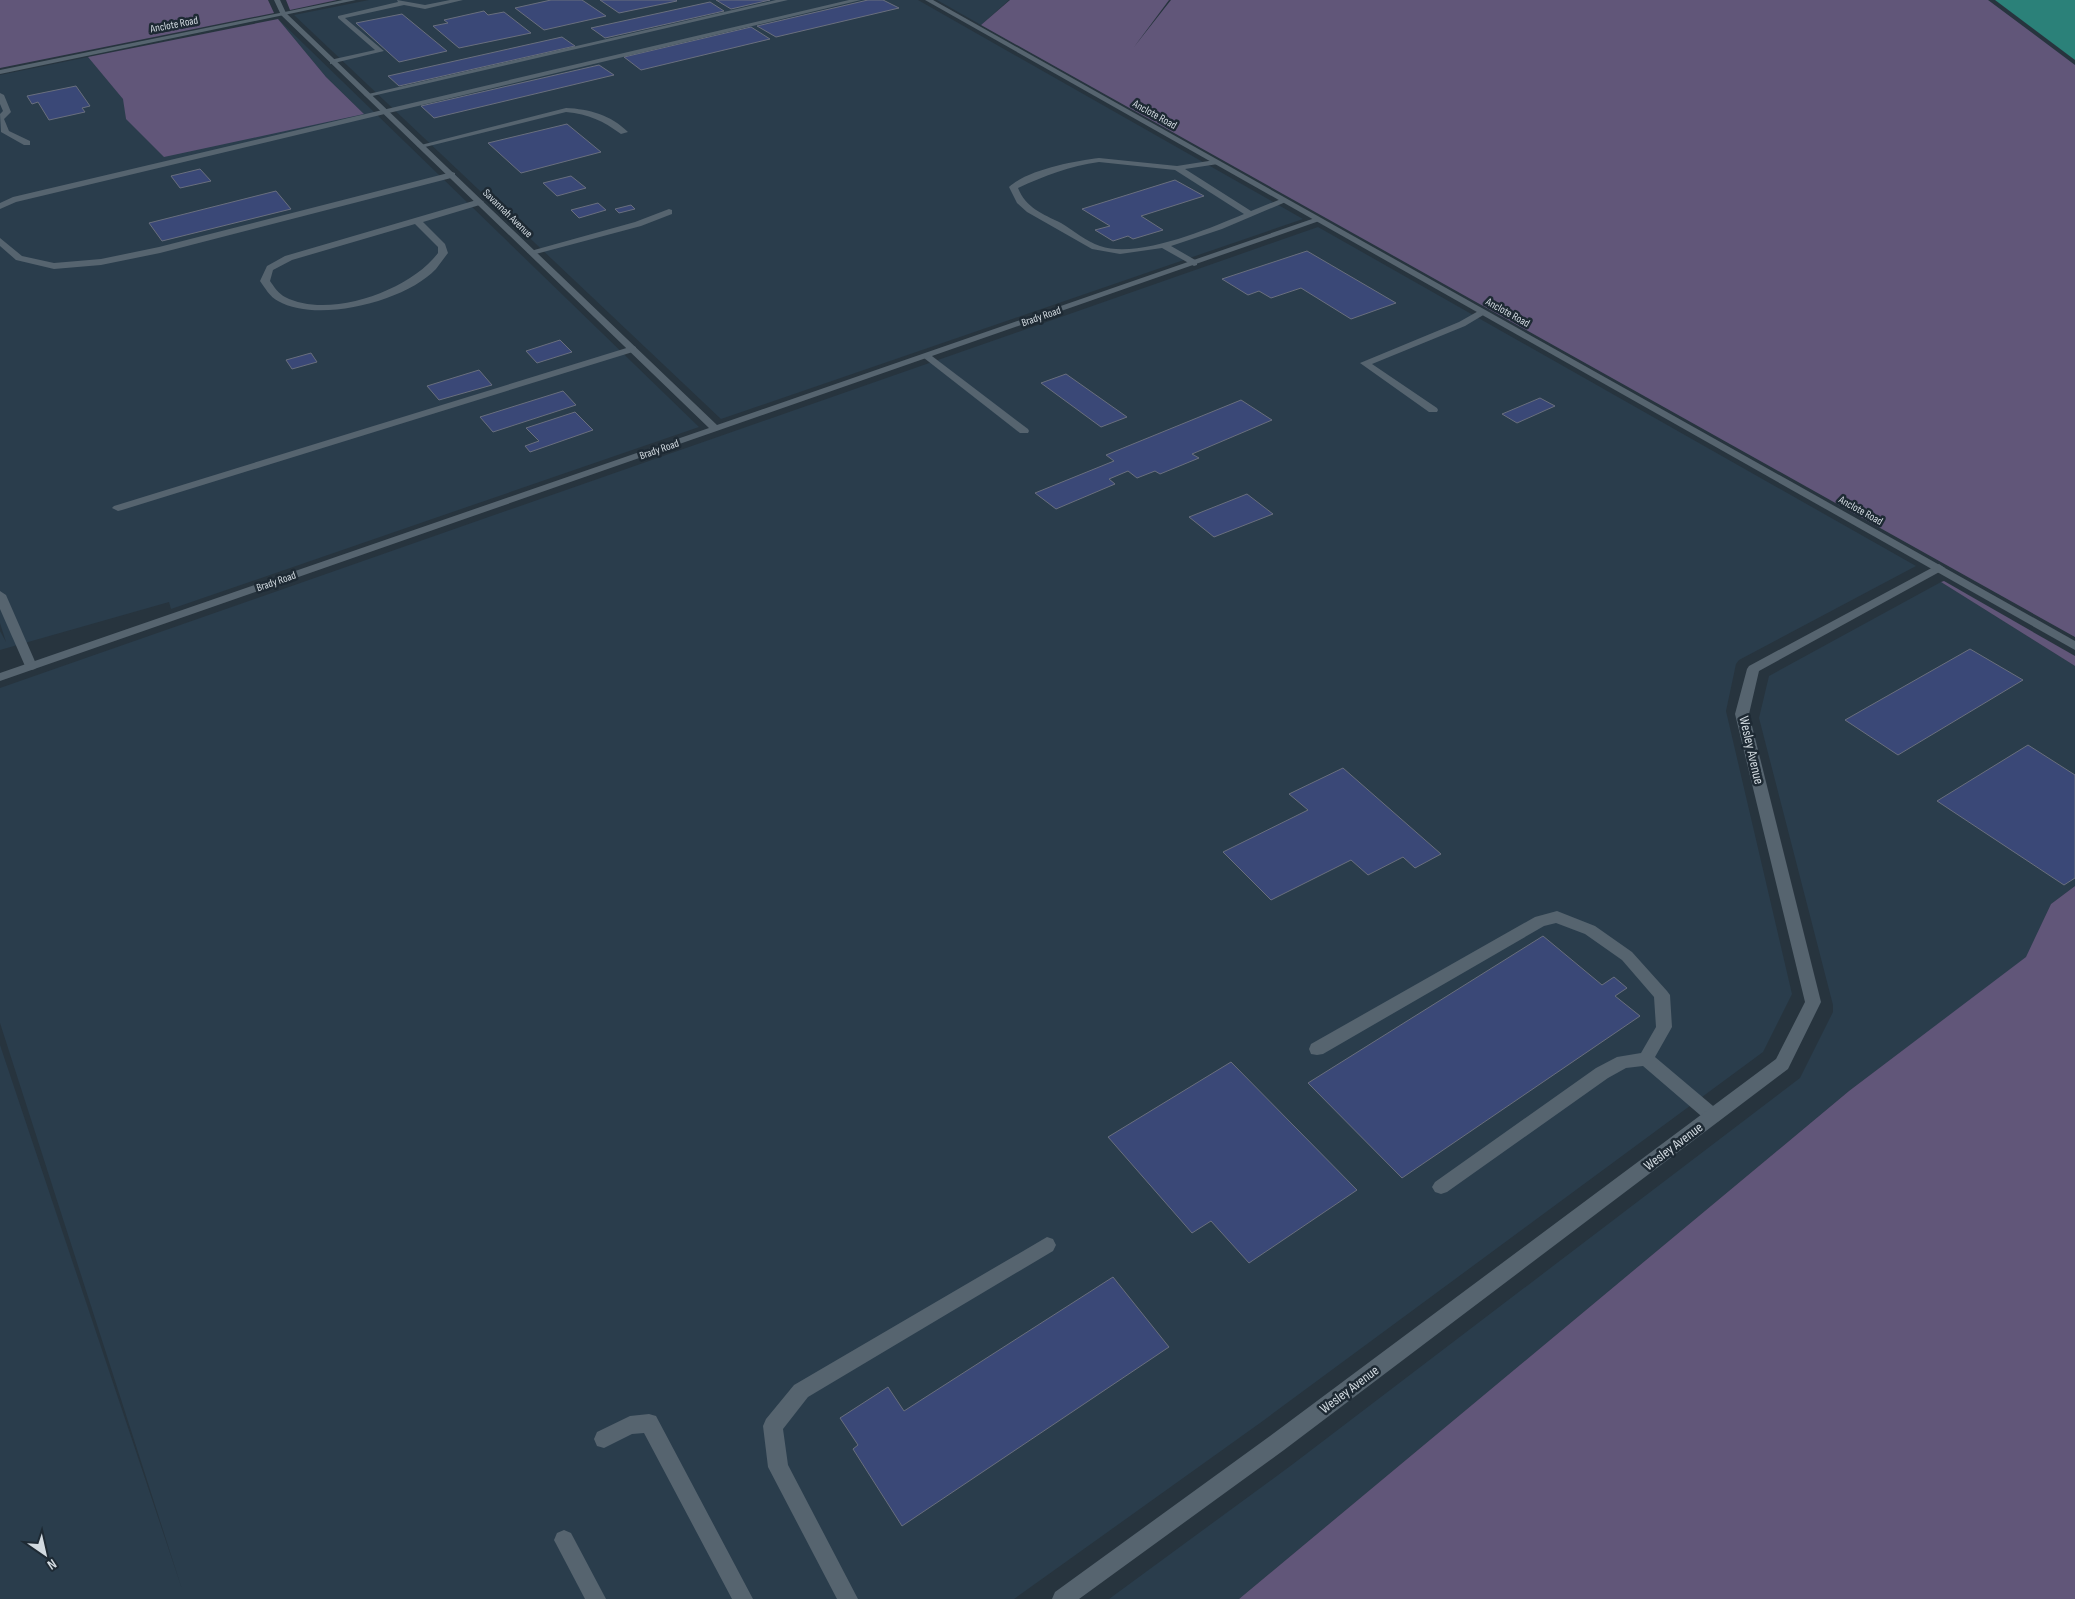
<svg xmlns="http://www.w3.org/2000/svg" width="2075" height="1599" font-family="'Sofia Sans Condensed',sans-serif">
<rect width="100%" height="100%" fill="#27343e"/>
<!-- built -->
<g fill="#2a3d4c">
<polygon points="369,0 918,0 1303,219 721,419 294,15"/>
<polygon points="937,0 1009,0 981,25"/>
<polygon points="278,19 699,427 171,609 169,602 0,650 0,631 6,642 0,623 0,75 88,57 124,99 126,119 363,113 326,77"/>
<polygon points="1318,227 1916,566 1739,660 1736,664 1726,711 1792,994 1763,1052 1260,1423 1014,1599 0,1599 0,1045 182,1589 0,1023 0,688"/>
<polygon points="1941,582 2075,666 2075,886 2051,904 2027,957 1849,1091 1239,1599 1109,1599 1293,1464 1800,1078 1833,1012 1833,1005 1759,718 1769,676"/>
</g>
<!-- green -->
<g fill="#615679">
<polygon points="0,0 268,0 274,13 0,68"/>
<polygon points="286,0 337,0 290,10"/>
<polygon points="1010,0 1169,0 1134,47 1171,0 1988,0 2075,65 2075,637 981,25"/>
<polygon points="278,19 326,77 364,114 164,157 126,119 123,99 88,57"/>
<polygon points="1944,581 2075,656 2075,666 1941,582"/>
<polygon points="2075,886 2075,1599 1239,1599 1849,1091 2026,957 2051,904"/>
</g>
<!-- water -->
<polygon fill="#2b8179" points="1995,0 2075,0 2075,60"/>
<!-- building -->
<g fill="#3a4877" stroke="#696f7e">
<polygon points="551,0 582,0 606,16 544,30 515,8"/>
<polygon points="600,0 676,0 677,1 619,13"/>
<polygon points="716,0 770,0 731,9"/>
<polygon points="868,0 883,0 899,8 776,37 757,26"/>
<polygon points="710,2 724,11 605,38 591,28"/>
<polygon points="484,11 488,15 504,12 531,33 459,48 433,26 448,23 444,20"/>
<polygon points="402,14 447,51 399,62 356,23"/>
<polygon points="751,27 770,39 641,70 624,57"/>
<polygon points="562,37 575,46 399,86 388,76"/>
<polygon points="599,65 614,75 434,118 421,106"/>
<polygon points="76,86 90,106 82,108 85,112 49,120 38,102 32,104 27,96"/>
<polygon points="567,124 601,152 521,173 488,143"/>
<polygon points="200,169 211,181 180,188 171,176"/>
<polygon points="571,176 586,188 557,196 543,183"/>
<polygon points="1175,180 1204,196 1141,216 1163,230 1133,239 1128,236 1113,241 1095,230 1110,226 1082,209"/>
<polygon points="276,191 291,209 162,241 149,223"/>
<polygon points="598,203 606,210 579,218 571,210"/>
<polygon points="631,205 635,209 619,213 615,209"/>
<polygon points="1307,251 1396,303 1351,319 1301,288 1271,298 1259,291 1248,295 1222,279"/>
<polygon points="560,340 572,352 537,363 526,351"/>
<polygon points="311,353 317,362 292,369 286,360"/>
<polygon points="479,370 492,385 439,400 427,386"/>
<polygon points="1066,374 1127,417 1101,427 1041,383"/>
<polygon points="563,391 576,405 493,432 480,417"/>
<polygon points="1540,398 1555,406 1517,423 1502,414"/>
<polygon points="1241,400 1272,420 1192,454 1199,458 1160,474 1155,471 1137,478 1128,471 1109,479 1115,484 1056,509 1035,493 1114,461 1106,455"/>
<polygon points="575,412 593,430 530,452 525,446 539,441 526,428"/>
<polygon points="1247,494 1273,514 1214,537 1189,517"/>
<polygon points="1970,649 2023,680 1898,755 1845,720"/>
<polygon points="2028,745 2075,775 2075,878 2064,885 1937,801"/>
<polygon points="1343,768 1441,854 1415,868 1403,857 1368,875 1351,860 1271,900 1223,852 1308,810 1289,794"/>
<polygon points="1543,936 1602,985 1614,977 1627,988 1615,996 1640,1016 1402,1178 1308,1083"/>
<polygon points="1231,1062 1357,1190 1249,1263 1211,1221 1192,1233 1108,1137"/>
<polygon points="1113,1277 1169,1347 902,1526 853,1449 858,1445 840,1418 888,1387 904,1411"/>
</g>
<g fill="none" stroke-linecap="round" stroke-linejoin="round">
<!-- service -->
<g fill="#56646f" fill-rule="evenodd">
<polygon points="397,0 425,5 450,0 463,0 425,9 404,5 345,18 384,51 330,64 330,60 375,50 338,18 338,16 398,2"/>
<polygon points="776,0 788,0 368,97 364,95"/>
<polygon points="849,0 861,0 79,187 16,202 0,209 0,203 13,197"/>
<polygon points="0,93 4,95 11,112 4,119 9,131 30,141 30,145 24,145 1,132 0,114 3,111 0,104"/>
<path d="M 566,108 C 589,109 611,115 628,132 L 621,134 C 603,121 589,114 566,112 L 421,148 L 417,146 Z"/>
<path d="M 1099,158 L 1177,166 L 1215,160 L 1218,160 L 1218,164 L 1185,169 L 1251,211 L 1281,199 L 1288,201 L 1222,229 L 1171,246 L 1197,261 L 1197,265 L 1194,266 L 1162,248 L 1120,254 L 1092,249 L 1027,212 L 1017,203 L 1009,187 C 1027,170 1074,161 1099,158 ZM 1099,162 L 1175,170 L 1244,214 C 1208,229 1138,259 1100,246 C 1086,241 1074,231 1061,223 C 1043,214 1026,208 1018,188 C 1044,176 1070,166 1099,162 Z"/>
<polygon points="452,172 455,173 455,177 160,253 101,265 54,269 16,260 0,246 0,238 22,256 54,263 101,259 159,247"/>
<path d="M 480,199 L 484,202 L 483,204 L 423,222 L 445,244 L 448,253 C 444,258 440,264 436,269 C 406,301 318,324 278,301 C 270,297 265,288 260,281 L 267,266 L 285,256 ZM 415,224 L 438,247 L 438,253 C 411,290 329,320 285,297 C 279,294 274,287 270,281 L 273,270 L 292,260 Z"/>
<polygon points="669,209 672,210 672,214 641,226 532,255 527,252 635,222"/>
<polygon points="1482,309 1487,312 1485,314 1465,326 1372,364 1437,408 1438,410 1437,412 1429,412 1360,363 1459,322"/>
<polygon points="633,346 636,347 636,351 122,510 118,511 112,508 114,506"/>
<polygon points="928,353 1028,429 1029,431 1028,433 1020,433 924,358 923,356"/>
<polygon points="0,591 6,595 37,666 35,669 31,670 25,666 0,609"/>
<polygon points="1557,911 1595,926 1632,952 1667,991 1670,995 1672,1027 1655,1057 1719,1111 1721,1116 1719,1121 1713,1123 1707,1121 1643,1066 1626,1068 1608,1078 1447,1192 1441,1194 1435,1192 1432,1187 1435,1182 1596,1068 1617,1057 1641,1053 1656,1027 1654,997 1622,960 1585,934 1556,923 1544,926 1323,1054 1317,1055 1311,1054 1309,1049 1311,1044 1535,917"/>
<polygon points="1047,1237 1053,1239 1056,1245 1053,1251 808,1397 783,1429 788,1465 858,1599 837,1599 768,1467 763,1426 766,1419 794,1385"/>
<polygon points="649,1414 656,1416 753,1599 732,1599 644,1433 632,1434 604,1448 597,1446 594,1439 597,1432 630,1416"/>
<polygon points="564,1530 571,1533 606,1599 585,1599 554,1540 557,1533"/>
</g>
<!-- minor -->
<g fill="#56646f" fill-rule="evenodd">
<polygon points="274,0 280,0 286,13 717,425 1315,218 1322,220 0,681 0,673 709,428 281,15"/>
<polygon points="1939,564 1945,568 1943,570 1759,671 1749,714 1821,1002 1788,1069 1284,1450 1079,1599 1052,1599 1055,1592 1270,1436 1776,1059 1805,1002 1735,714 1747,669 1749,666"/>
</g>
<!-- tertiary -->
<g fill="#56646f" fill-rule="evenodd">
<polygon points="343,0 356,0 0,74 0,70"/>
<polygon points="925,0 933,0 2075,641 2075,650"/>
</g>
</g>
<g text-anchor="middle" stroke-width="5" stroke-linejoin="round" paint-order="stroke">
<!-- far-street labels -->
<g font-size="11" fill="#d2dae0" stroke="#1e2a34">
<text transform="translate(174 24) rotate(-11)" y="4">Anclote Road</text>
<text transform="translate(1155 114) rotate(29)" y="4">Anclote Road</text>
<text transform="translate(508 213) rotate(44)" y="4">Savannah Avenue</text>
<text transform="translate(1508 312) rotate(29)" y="4">Anclote Road</text>
<text transform="translate(1041 316) rotate(-19)" y="4">Brady Road</text>
<text transform="translate(659 449) rotate(-19)" y="4">Brady Road</text>
<text transform="translate(1861 510) rotate(29)" y="4">Anclote Road</text>
<text transform="translate(276 581) rotate(-19)" y="4">Brady Road</text>
</g>
<!-- street labels -->
<g font-size="14" fill="#d2dae0" stroke="#1e2a34">
<text transform="translate(1752 750) rotate(77)" y="5">Wesley Avenue</text>
<text transform="translate(1673 1146) rotate(-37)" y="5">Wesley Avenue</text>
<text transform="translate(1349 1389) rotate(-37)" y="5">Wesley Avenue</text>
</g>
</g>
<!-- north arrow -->
<g transform="translate(45 1554) rotate(146)" stroke="#1e2a34" stroke-width="4" paint-order="stroke">
<path d="M0-4L9 19L0 12L-9 19Z" fill="#d2dae0"/>
<text y="-8" font-size="14" font-weight="bold" text-anchor="middle" fill="#d2dae0">N</text>
</g>
</svg>
